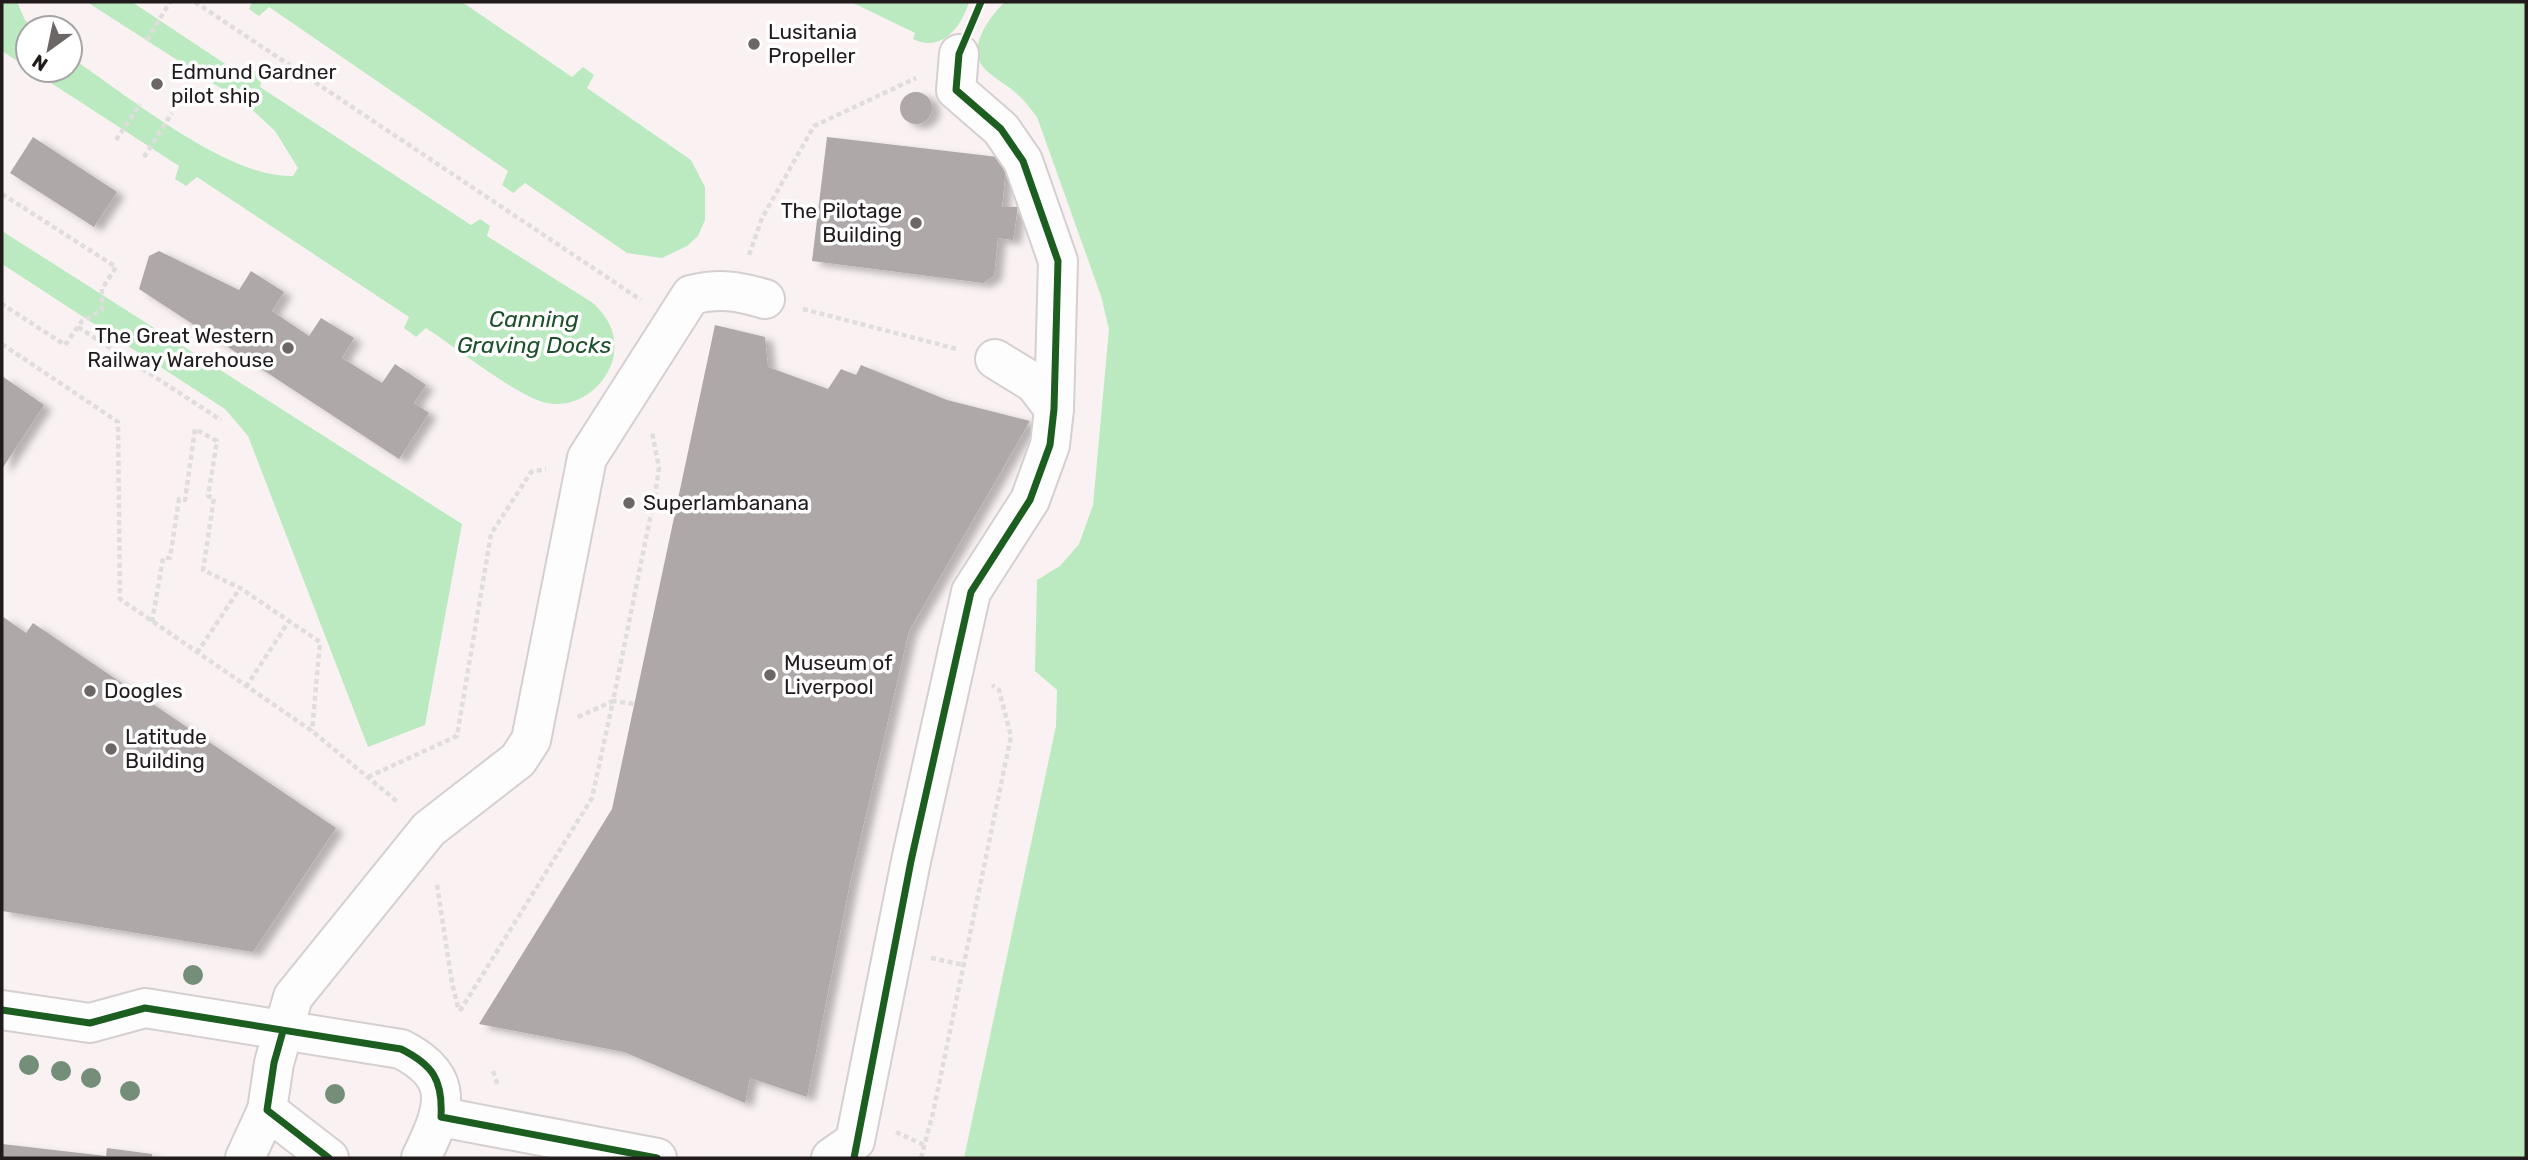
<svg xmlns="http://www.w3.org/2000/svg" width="2528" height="1160" font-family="Rubik,sans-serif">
<defs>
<filter id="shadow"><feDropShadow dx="8" dy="4.5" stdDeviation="3.5" flood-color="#0004"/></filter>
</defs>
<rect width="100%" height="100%" fill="#faf2f2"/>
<!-- water -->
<g fill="#bbeac1">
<polygon points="2,2 17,2 25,20 33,28 28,28 28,68 2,51"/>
<path d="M 87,2 L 132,2 L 242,75 L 251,68 L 262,75 L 260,87 L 471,225 L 480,219 L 490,226 L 487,236 L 593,303 C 610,319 618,336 613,359 C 605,389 573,411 543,402 C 513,393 455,347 426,328 L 416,337 L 404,328 L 409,317 L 197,177 L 186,186 L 175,179 L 179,166 L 31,70 L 70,70 L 70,57 C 126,94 228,179 293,176 L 298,168 L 275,131 L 247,105 Z"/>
<polygon points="252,2 462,2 572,77 583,67 594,75 587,88 691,160 705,187 705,220 698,236 687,246 662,258 627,253 525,183 513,193 502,185 508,171 269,7 259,16 249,9"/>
<path d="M 851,2 L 969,2 C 961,28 941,53 913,39 L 915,33 Z"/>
<path d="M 1005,2 L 2526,2 L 2526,1158 L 964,1158 L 1056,726 L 1057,690 L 1035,671 L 1037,580 L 1060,566 L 1079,544 L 1093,505 L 1109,329 L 1101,296 L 1037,117 C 1031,110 1026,102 1019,96 C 1009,85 988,76 981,64 C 969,44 991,15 1005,2 Z"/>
<polygon points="2,231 462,524 425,725 368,747 248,436 225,409 2,264"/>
</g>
<!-- building -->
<g fill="#aea8a8" filter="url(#shadow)">
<circle cx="916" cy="108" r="16"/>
<polygon points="33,137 117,192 94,227 10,173"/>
<polygon points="827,137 998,157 1006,168 1002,207 1018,207 1013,240 998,238 994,276 983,283 812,261"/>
<polygon points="159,251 239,290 251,271 284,292 272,311 309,336 321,318 354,338 342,358 382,383 395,364 426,385 414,403 429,413 399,459 139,289 149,256"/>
<polygon points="715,325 765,337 768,367 828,389 841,369 856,375 861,365 947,400 1030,421 909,631 850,883 807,1097 750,1078 745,1103 624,1052 479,1024 612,809"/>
<polygon points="2,376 44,405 2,469"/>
<polygon points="2,616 26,633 33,623 336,828 253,952 2,911"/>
<polygon points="2,1144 106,1156 107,1148 152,1154 152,1158 2,1158"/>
</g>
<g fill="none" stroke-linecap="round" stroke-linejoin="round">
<defs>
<g id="minor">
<polyline points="995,359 1034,383 1054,409"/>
<path d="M 2,1010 L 90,1023 L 145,1008 L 401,1049 C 458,1078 444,1110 421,1158"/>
<polyline points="441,1117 657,1158"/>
<polyline points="245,1158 267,1110"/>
<path d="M 329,1158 L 267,1110 L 274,1063 L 293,997 L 429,829 L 518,760 L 531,740 L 587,458 L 691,295 C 720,288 738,291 765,299"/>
<polyline points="831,1158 855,1141 911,861 971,592 1030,500 1050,445 1054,409 1058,261 1023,161 1001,129 956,90 959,54"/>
</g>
</defs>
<!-- minor casing -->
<use href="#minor" stroke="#d5cfcf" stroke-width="42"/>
<!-- path -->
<g stroke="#dfdddd" stroke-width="4.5" stroke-dasharray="5 3.5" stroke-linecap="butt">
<polyline points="195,2 641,300"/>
<polyline points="147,40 170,2"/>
<polyline points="116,140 140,104"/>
<polyline points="144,157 172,113"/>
<polyline points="2,194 116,267 102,289 102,310 82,321 65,345 2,304"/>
<polyline points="749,255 762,218 814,126 916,78"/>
<polyline points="803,309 957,349"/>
<polyline points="78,327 221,420"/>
<polyline points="2,344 118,422 120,599 312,731 399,803"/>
<polyline points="152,622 163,558 170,558 179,499 185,500 195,429 217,441 208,496 214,498 203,570 240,588 320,642 312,731"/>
<polyline points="197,653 240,588"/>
<polyline points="246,687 289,621"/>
<polyline points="578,717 613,701 656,489 659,468 652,432"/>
<polyline points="368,777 457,736 491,534 531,472 546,469"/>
<polyline points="437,885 452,983 459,1011"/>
<polyline points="931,958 964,965"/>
<polyline points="460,1011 592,798 613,701 635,704"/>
<polyline points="493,1071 498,1086"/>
<polyline points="896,1132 926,1146"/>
<polyline points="921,1158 933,1113 1011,736 999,690 992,685"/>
</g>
<!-- minor -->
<use href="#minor" stroke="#fefdfd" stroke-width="38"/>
<defs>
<g id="cycleway">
<path d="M 2,1010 L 90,1023 L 145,1008 L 401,1049 C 433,1065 443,1080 441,1117 L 657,1158"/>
<polyline points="283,1031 274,1063 267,1110 329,1158"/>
<polyline points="854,1158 911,861 971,592 1030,500 1050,445 1054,409 1058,261 1023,161 1001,129 956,90 959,54 981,2"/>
</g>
</defs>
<!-- cycleway casing -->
<use href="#cycleway" stroke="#fff" stroke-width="11"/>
<!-- cycleway -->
<use href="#cycleway" stroke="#1b5e20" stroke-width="7"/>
</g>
<!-- trees -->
<g fill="#748e7a">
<circle cx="193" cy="975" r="10"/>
<circle cx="29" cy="1065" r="10"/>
<circle cx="61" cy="1071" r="10"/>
<circle cx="91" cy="1078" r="10"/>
<circle cx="130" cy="1091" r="10"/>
<circle cx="335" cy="1094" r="10"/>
</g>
<!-- markers -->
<g fill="#6d6666" stroke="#fff" stroke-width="2.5">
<circle cx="754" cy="44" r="7"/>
<circle cx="157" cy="84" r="7"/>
<circle cx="916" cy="223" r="7"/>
<circle cx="288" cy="348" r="7"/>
<circle cx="629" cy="503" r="7"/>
<circle cx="770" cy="675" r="7"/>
<circle cx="90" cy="691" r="7"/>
<circle cx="111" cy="749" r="7"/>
</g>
<g text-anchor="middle" stroke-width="7" stroke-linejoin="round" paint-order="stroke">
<!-- poi labels -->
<g font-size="21" fill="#211b1b" stroke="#fff" text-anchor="start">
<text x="768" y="39">Lusitania<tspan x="768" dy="24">Propeller</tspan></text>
<text x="171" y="79">Edmund Gardner<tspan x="171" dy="24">pilot ship</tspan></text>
<text x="902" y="218" text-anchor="end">The Pilotage<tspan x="902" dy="24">Building</tspan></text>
<text x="274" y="343" text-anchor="end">The Great Western<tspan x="274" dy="24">Railway Warehouse</tspan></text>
<text x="643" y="510">Superlambanana</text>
<text x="784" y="670">Museum of<tspan x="784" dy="24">Liverpool</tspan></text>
<text x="104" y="698">Doogles</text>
<text x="125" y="744">Latitude<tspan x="125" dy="24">Building</tspan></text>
</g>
<!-- water labels -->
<g font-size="23" font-style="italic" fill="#1d4f2a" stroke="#fff">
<text x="534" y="327">Canning<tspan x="534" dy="26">Graving Docks</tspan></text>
</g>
</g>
<!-- border -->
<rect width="2528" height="1160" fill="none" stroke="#211b1b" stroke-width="7"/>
<!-- north arrow -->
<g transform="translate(49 49) rotate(213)"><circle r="33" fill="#ffffff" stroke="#a6a4a4" stroke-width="2"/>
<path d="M0-5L12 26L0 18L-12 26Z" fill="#6d6666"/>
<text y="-10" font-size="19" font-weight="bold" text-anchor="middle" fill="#211b1b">N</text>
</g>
</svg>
